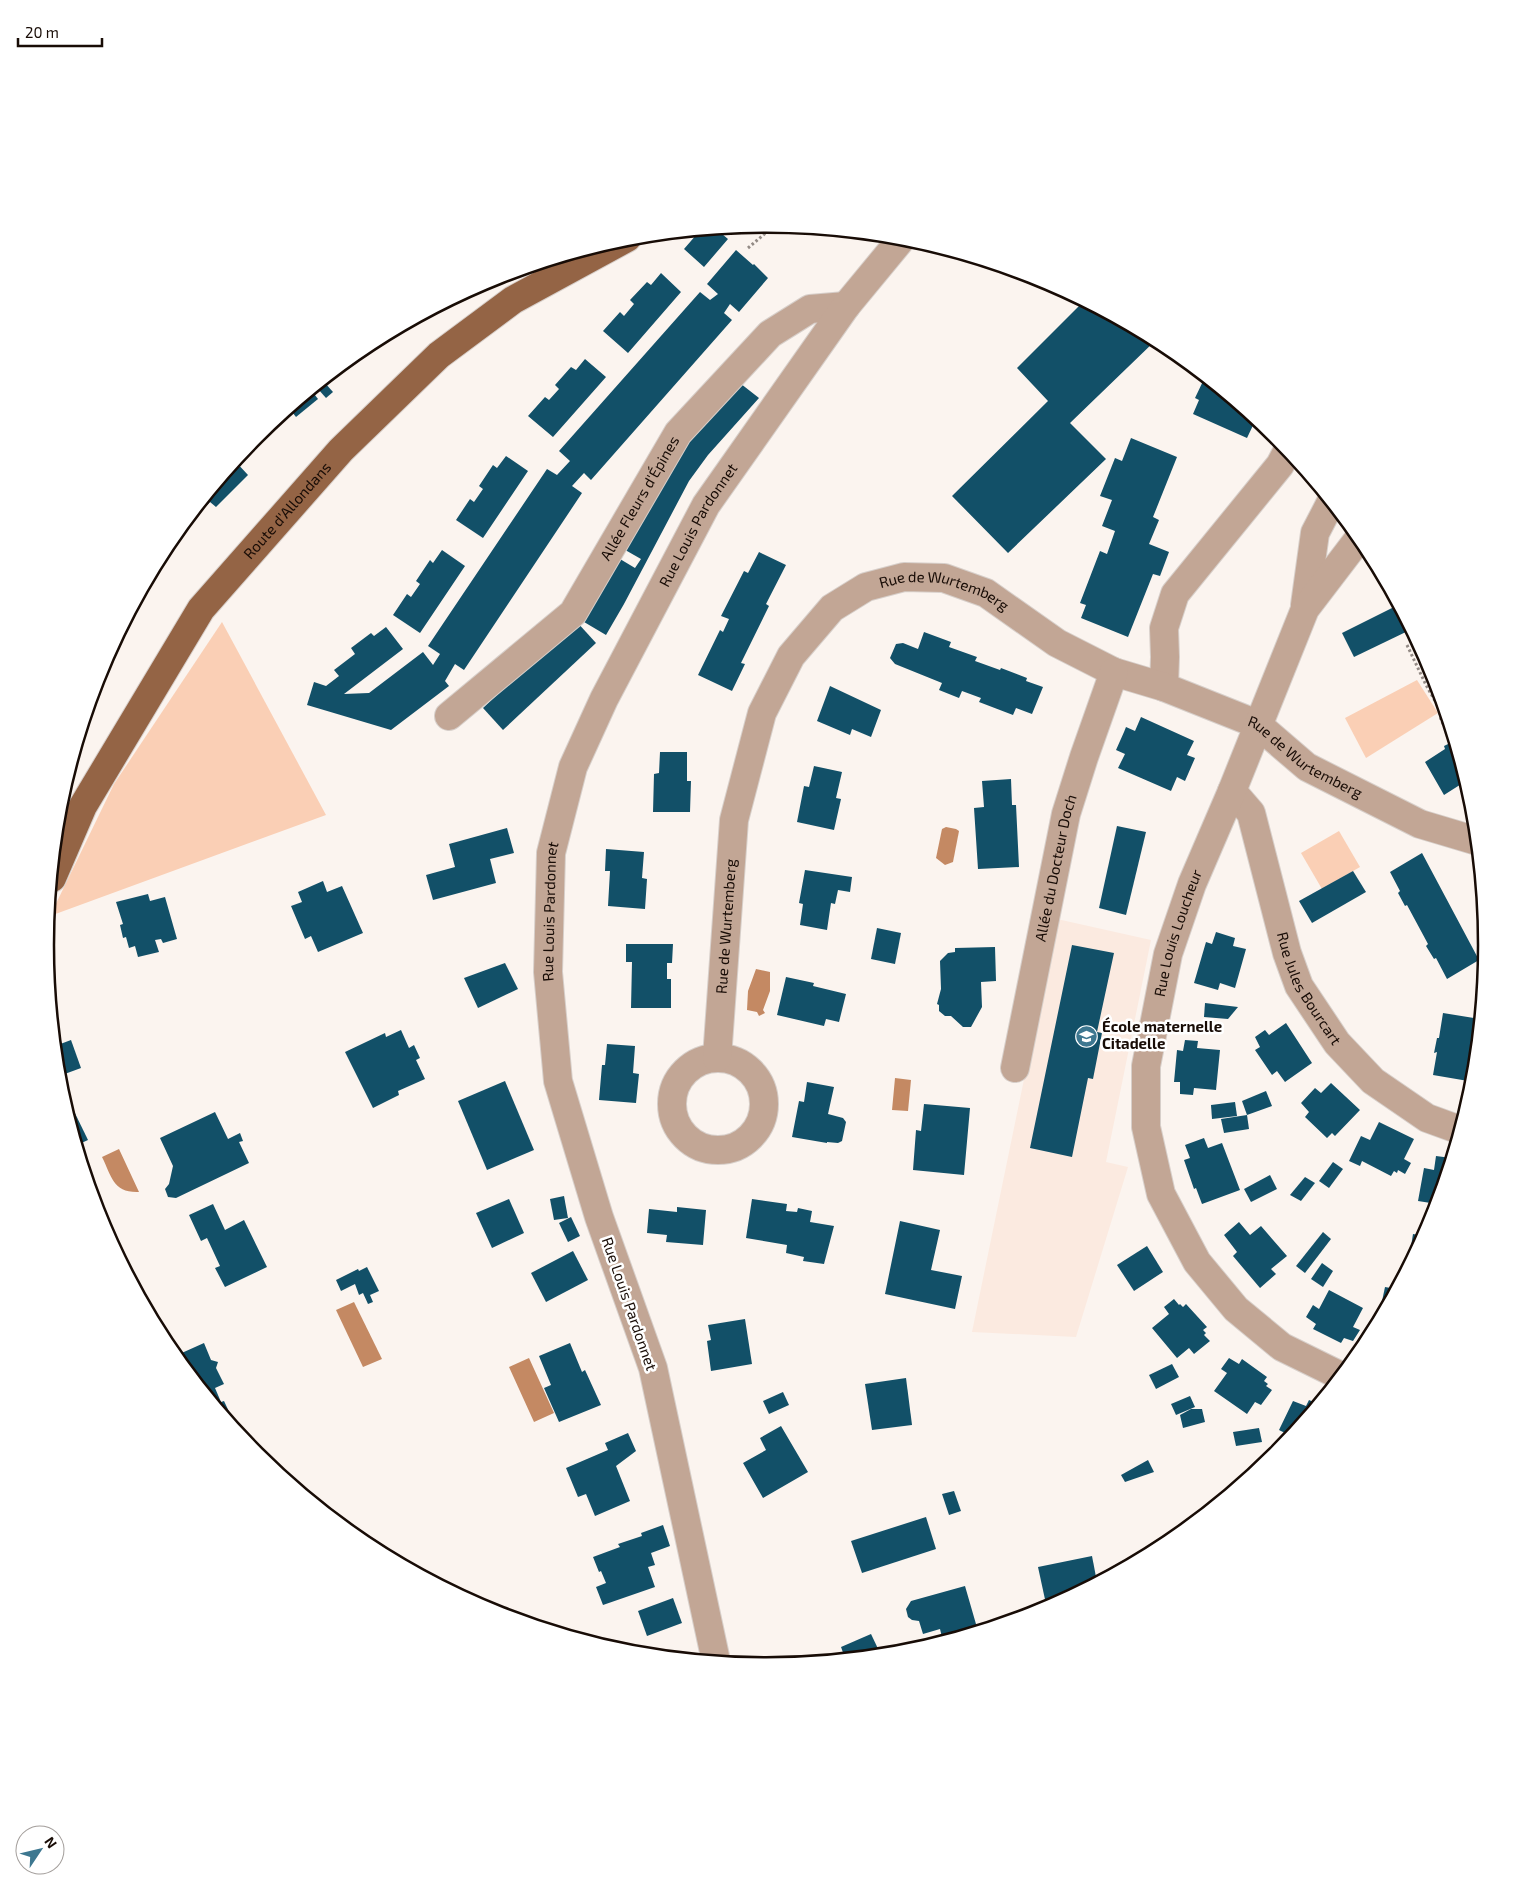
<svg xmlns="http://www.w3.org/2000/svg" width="1532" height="1890" font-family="'Exo 2',sans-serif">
<rect width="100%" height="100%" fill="#fbf4ef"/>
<!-- built -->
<polygon fill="#fbeae0" points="1057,919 1151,940 1106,1162 1128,1167 1076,1337 972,1332"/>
<!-- green -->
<g fill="#facfb5">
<polygon points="222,622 326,815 50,916 114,784"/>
<polygon points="1417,680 1438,713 1366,758 1345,718"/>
<polygon points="1339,831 1360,867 1322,889 1301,853"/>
</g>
<!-- water -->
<g fill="#c48963">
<polygon points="946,827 956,829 959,831 953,862 945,865 936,858 942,829"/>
<polygon points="756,969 770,972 770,991 763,1010 765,1013 759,1016 757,1012 747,1010 748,991"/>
<polygon points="895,1078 911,1080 908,1111 892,1110"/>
<path d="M 119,1149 L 139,1192 C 113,1193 112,1177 102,1157 Z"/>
<polygon points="354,1302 382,1359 363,1367 336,1310"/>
<polygon points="529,1358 554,1413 534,1422 509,1367"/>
</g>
<!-- building -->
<g fill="#125068">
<polygon points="716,229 728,239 704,267 684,249 697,234 695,231"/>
<polygon points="736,250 753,265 754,264 768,278 739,312 730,304 724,313 732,320 591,480 584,473 572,486 582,493 464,670 455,664 445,681 449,686 391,730 307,705 314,682 326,686 339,676 334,670 355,654 351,648 371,633 374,636 386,627 403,649 344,694 369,693 423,652 433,665 440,654 428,646 547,469 557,475 570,461 559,451 700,292 710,300 718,294 707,284"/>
<polygon points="661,273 681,292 628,353 603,331 620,312 624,316 634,304 630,300 647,282 651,285"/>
<polygon points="1084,301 1156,340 1070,423 1106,459 1008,553 952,496 1048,401 1017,368"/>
<polygon points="585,359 606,377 553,437 528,416 545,397 549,400 559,389 555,385 571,367 576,370"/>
<polygon points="1205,377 1256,419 1247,438 1193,414 1199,400 1195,398"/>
<polygon points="736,380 759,398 708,455 689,481 624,604 606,635 579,619 615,556 635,568 641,559 620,547 683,441"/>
<polygon points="325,383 333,392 326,398 318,389"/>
<polygon points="311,390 318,399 296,417 289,408"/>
<polygon points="1131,438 1177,457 1153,517 1159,520 1149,544 1169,552 1160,576 1153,574 1128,637 1081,618 1086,605 1080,603 1100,551 1107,554 1115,531 1102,526 1112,500 1100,496 1115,458 1122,461"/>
<polygon points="506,456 528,471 483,538 456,520 470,499 474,502 483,489 479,486 493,465 497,468"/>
<polygon points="235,461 248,475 216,507 210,502 195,517 192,514"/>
<polygon points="442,550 465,566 420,633 393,615 407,594 411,597 420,584 416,581 430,560 433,563"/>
<polygon points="759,552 786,565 766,604 769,606 741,663 745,664 732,691 698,675 720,630 723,632 729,619 721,616 744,571 748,573"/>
<polygon points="1398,605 1410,630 1354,657 1342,633"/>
<polygon points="576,621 596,643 503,730 483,708"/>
<polygon points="924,632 951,642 949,647 977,657 975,661 1000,670 1001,668 1027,678 1026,681 1043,687 1032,714 1016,708 1013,715 979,702 981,698 962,691 959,698 939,690 942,683 895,664 890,658 896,644 903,643 918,649"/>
<polygon points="830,686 881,710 871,737 852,729 850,735 817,721"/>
<polygon points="1141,717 1194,741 1187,755 1195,758 1185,781 1177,777 1171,791 1118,768 1125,754 1116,750 1124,732 1126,727 1135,731"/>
<polygon points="1454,741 1466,781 1444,795 1425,762 1445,749 1444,746"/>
<polygon points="660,752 687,752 687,781 691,781 690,812 653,812 654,774 659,773"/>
<polygon points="814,766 842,772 836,798 841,799 834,830 797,822 804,786 809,787"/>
<polygon points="1011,779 1012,805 1016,805 1019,867 978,869 974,808 984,807 982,781"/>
<polygon points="1117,826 1146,832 1126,915 1099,908"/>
<polygon points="507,828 514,853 490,859 496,883 433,900 426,875 455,867 449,844"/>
<polygon points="606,849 644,852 642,878 647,879 645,909 608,906 610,871 605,871"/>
<polygon points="1422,853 1479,960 1447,979 1436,958 1434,959 1426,946 1428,944 1407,905 1405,906 1398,893 1400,891 1390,872"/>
<polygon points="805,870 852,877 850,892 838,890 835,904 831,903 827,930 800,925 803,904 799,903"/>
<polygon points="1353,871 1366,892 1312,923 1299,901"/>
<polygon points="323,881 327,892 342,886 363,933 318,952 311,936 305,939 291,906 302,902 298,892"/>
<polygon points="148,894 150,901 165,897 177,939 163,943 161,939 155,940 159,952 138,957 135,946 129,948 126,937 123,938 120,925 123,924 116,902"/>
<polygon points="877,928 901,933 895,964 871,959"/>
<polygon points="1216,932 1235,938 1233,946 1246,949 1235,988 1220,983 1218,990 1194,983 1206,942 1212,944"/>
<polygon points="626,944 673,944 672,963 667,963 667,979 671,979 671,1008 631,1008 632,962 626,962"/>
<polygon points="1072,945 1114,953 1097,1032 1102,1033 1093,1079 1088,1078 1072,1157 1030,1148"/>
<polygon points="995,947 996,981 981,982 982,1007 971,1027 963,1027 951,1016 945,1016 939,1011 939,1005 937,1004 941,989 940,961 948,953 955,952 955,948"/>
<polygon points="505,963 518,989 478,1008 464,978"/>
<polygon points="786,977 814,983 813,986 846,994 839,1022 826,1019 824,1026 777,1015"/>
<polygon points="1205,1003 1238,1007 1228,1019 1204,1017"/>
<polygon points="1443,1013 1480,1019 1474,1082 1433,1075 1437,1052 1434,1053 1437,1038 1439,1038"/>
<polygon points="1286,1023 1312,1063 1285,1082 1277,1071 1272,1075 1255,1050 1260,1047 1255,1037 1265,1030 1269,1035"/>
<polygon points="401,1030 409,1048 414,1045 420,1058 416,1060 425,1079 398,1091 399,1095 373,1108 345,1052 385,1033 386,1037"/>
<polygon points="71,1040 81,1068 62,1075 56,1059 55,1046"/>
<polygon points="1185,1040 1198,1041 1197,1048 1220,1050 1216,1090 1194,1088 1193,1095 1180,1094 1180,1082 1174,1082 1177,1050 1183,1051"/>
<polygon points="607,1044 635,1046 633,1073 639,1074 636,1103 599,1100 602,1065 605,1065"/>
<polygon points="505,1081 534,1150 487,1170 458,1101"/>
<polygon points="807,1082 834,1087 828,1114 843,1118 846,1122 842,1141 838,1143 827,1142 827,1143 792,1137 799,1101 804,1102"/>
<polygon points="1331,1083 1360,1110 1335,1136 1332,1133 1327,1138 1305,1117 1309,1112 1301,1103 1315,1088 1321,1093"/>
<polygon points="1266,1091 1272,1106 1247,1115 1242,1101"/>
<polygon points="1235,1102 1237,1116 1212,1119 1211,1105"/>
<polygon points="70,1103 88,1140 77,1145 65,1105"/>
<polygon points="924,1104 970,1108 964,1175 913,1170 916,1130 921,1131"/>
<polygon points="215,1112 228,1139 240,1133 243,1141 239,1142 249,1163 176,1198 168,1197 165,1189 169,1184 173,1166 160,1138"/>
<polygon points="1247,1115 1249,1129 1224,1133 1221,1119"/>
<polygon points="1379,1122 1414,1139 1404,1159 1411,1163 1405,1174 1398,1170 1397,1173 1394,1171 1391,1176 1362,1161 1360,1166 1349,1161 1361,1136 1370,1140"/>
<polygon points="1204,1138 1208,1148 1222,1143 1240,1190 1202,1204 1196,1188 1194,1189 1184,1160 1190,1158 1185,1145"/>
<polygon points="1436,1156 1451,1158 1437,1204 1418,1201 1424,1168 1434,1170"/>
<polygon points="1333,1162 1343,1169 1329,1188 1319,1181"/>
<polygon points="1270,1175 1277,1189 1251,1202 1244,1189"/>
<polygon points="1305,1177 1315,1183 1301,1201 1290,1195"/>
<polygon points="564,1196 568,1218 554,1220 550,1199"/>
<polygon points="509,1199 524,1233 492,1248 476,1213"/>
<polygon points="752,1199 787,1204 786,1211 797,1212 798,1208 812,1211 810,1222 834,1226 824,1264 803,1261 804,1257 786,1253 787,1245 746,1238"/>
<polygon points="213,1204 225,1230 244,1220 267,1267 225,1287 215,1268 220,1266 207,1238 201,1241 189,1215"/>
<polygon points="677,1207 706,1210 703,1245 666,1242 667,1235 647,1233 649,1209 677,1212"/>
<polygon points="571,1217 580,1236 568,1242 559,1223"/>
<polygon points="900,1221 940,1230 931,1270 962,1276 955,1309 885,1294"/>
<polygon points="1239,1222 1250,1235 1261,1226 1287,1256 1271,1269 1276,1274 1260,1288 1233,1256 1237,1252 1224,1235"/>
<polygon points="1323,1232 1331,1239 1305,1273 1296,1266"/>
<polygon points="1413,1234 1424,1236 1409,1265 1408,1265"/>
<polygon points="1147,1246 1163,1272 1134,1291 1117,1265"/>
<polygon points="573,1251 588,1280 546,1302 531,1273"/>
<polygon points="1322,1263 1333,1271 1323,1287 1311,1279"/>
<polygon points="367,1267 379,1291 370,1295 373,1302 368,1304 363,1293 359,1295 355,1284 341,1291 336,1280 358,1269 359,1271"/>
<polygon points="1385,1287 1396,1289 1386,1307 1381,1306"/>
<polygon points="1329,1290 1363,1308 1353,1327 1360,1330 1353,1341 1344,1338 1341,1343 1313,1329 1316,1324 1306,1317 1313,1305 1319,1309"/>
<polygon points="1174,1299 1179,1305 1180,1304 1183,1307 1186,1304 1207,1327 1203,1330 1206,1333 1204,1335 1210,1341 1194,1354 1189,1348 1177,1358 1152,1328 1169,1314 1164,1307"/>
<polygon points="745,1319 752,1364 711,1371 707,1341 711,1340 708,1325"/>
<polygon points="204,1343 211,1360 218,1362 216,1368 224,1384 215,1388 221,1402 224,1401 232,1418 228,1420 175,1356"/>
<polygon points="570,1343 582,1372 585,1370 601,1405 559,1422 544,1388 551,1385 539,1356"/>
<polygon points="1229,1358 1239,1364 1242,1359 1267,1377 1264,1381 1268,1384 1266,1386 1272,1390 1261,1405 1255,1402 1247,1414 1214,1391 1227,1373 1221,1369"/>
<polygon points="1172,1364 1179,1377 1156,1389 1149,1375"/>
<polygon points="906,1378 912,1425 872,1430 865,1384"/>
<polygon points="783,1392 789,1405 769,1414 763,1401"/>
<polygon points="1190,1396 1195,1407 1176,1415 1171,1404"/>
<polygon points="1309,1400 1318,1404 1291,1436 1279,1430 1293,1401 1306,1406"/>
<polygon points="1191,1409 1202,1409 1205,1422 1183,1428 1180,1415"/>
<polygon points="781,1426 808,1472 763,1498 743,1463 766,1450 760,1438"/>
<polygon points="1259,1428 1262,1442 1236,1446 1233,1432"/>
<polygon points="628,1433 636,1451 616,1466 630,1501 595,1516 586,1494 578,1497 566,1468 608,1450 605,1443"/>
<polygon points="1148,1460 1154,1472 1125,1482 1121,1475"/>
<polygon points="954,1491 961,1511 949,1515 942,1494"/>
<polygon points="926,1517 936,1549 862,1573 851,1541"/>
<polygon points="663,1525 670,1546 651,1553 655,1565 648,1567 655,1587 603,1605 596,1587 606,1583 601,1571 599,1572 593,1557 620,1547 618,1544 642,1536 641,1533"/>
<polygon points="1092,1556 1097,1582 1061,1601 1046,1604 1038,1567"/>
<polygon points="965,1586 978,1631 943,1641 940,1629 923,1634 919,1621 912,1620 908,1617 906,1609 911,1601"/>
<polygon points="673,1598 682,1623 647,1636 638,1611"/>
<polygon points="871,1634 881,1655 845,1658 841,1647"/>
</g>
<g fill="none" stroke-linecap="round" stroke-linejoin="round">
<defs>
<g id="minor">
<polyline points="1305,605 1315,533 1331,502"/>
<polyline points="1164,687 1165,657 1164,628 1175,594 1280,465 1288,450"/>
<path id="s1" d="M 449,716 L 573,613 L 678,433 L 770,334 L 810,309 L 846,306"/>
<path id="s2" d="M 1232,791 L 1251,813 L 1287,953 L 1299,986 L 1337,1043 L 1373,1081 L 1427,1118 L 1460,1130"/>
<circle cx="718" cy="1104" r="46"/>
<path id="s3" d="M 717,1058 L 734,820 L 762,713 L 791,656 L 832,608 L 866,587 L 904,577 L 944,578 L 986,593 L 1057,643 L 1114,672 L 1164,687 L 1257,724 L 1307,767 L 1420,824 L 1477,841"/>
<path id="s4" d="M 1015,1068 L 1066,814 L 1084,757 L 1114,672"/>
<path id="s5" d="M 1341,1376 L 1282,1347 L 1236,1309 L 1197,1262 L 1161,1194 L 1146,1127 L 1146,1066 L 1168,954 L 1192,884 L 1232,791 L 1305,609 L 1360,537"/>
<path id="s6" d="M 716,1661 L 653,1368 L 599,1217 L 558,1081 L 548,972 L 551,853 L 573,767 L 604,699 L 706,505 L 846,306 L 903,237"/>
</g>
<g id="major">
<path id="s7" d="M 52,878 L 83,806 L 201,609 L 341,450 L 439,355 L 513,300 L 627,238"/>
</g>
</defs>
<!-- minor casing -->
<use href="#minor" stroke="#d7cfca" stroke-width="30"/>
<!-- major casing -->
<use href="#major" stroke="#d7cfca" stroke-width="30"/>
<!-- path -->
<g stroke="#938a85" stroke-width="3" stroke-dasharray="2.5 2.5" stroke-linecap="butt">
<polyline points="748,248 775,225"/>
<polyline points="1407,645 1426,685 1439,708 1441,720 1451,739"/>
</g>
<!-- minor -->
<use href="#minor" stroke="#c2a695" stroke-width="28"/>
<!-- major -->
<use href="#major" stroke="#946445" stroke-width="28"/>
</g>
<!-- icons -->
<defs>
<symbol id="school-disc" viewBox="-11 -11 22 22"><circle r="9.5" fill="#3d7790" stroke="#fff"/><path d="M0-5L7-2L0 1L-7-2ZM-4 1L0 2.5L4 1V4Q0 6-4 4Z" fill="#fff"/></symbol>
</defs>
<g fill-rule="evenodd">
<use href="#school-disc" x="1074" y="1024" width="25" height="25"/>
</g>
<g text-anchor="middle" stroke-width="5" stroke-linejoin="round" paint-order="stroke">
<!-- street labels -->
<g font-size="15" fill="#180c06" stroke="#fff">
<text dy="5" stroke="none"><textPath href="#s1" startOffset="294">Allée Fleurs d'Épines</textPath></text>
<text dy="5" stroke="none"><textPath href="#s7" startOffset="439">Route d'Allondans</textPath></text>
<text dy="5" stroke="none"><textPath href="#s6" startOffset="1192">Rue Louis Pardonnet</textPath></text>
<text dy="5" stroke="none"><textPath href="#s3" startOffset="598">Rue de Wurtemberg</textPath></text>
<text dy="5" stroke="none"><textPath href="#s3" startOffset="1002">Rue de Wurtemberg</textPath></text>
<text dy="5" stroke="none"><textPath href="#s4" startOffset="204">Allée du Docteur Doch</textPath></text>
<text dy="5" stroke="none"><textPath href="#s6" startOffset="772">Rue Louis Pardonnet</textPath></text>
<text dy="5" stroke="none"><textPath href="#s3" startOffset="132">Rue de Wurtemberg</textPath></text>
<text dy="5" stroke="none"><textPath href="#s5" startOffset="530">Rue Louis Loucheur</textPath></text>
<text dy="5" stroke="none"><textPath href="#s2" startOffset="215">Rue Jules Bourcart</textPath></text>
<text transform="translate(629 1304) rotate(71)" y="5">Rue Louis Pardonnet</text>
</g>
<!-- poi labels -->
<g font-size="15" font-weight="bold" fill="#180c06" stroke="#fff" text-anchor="start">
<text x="1102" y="1032">École maternelle<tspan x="1102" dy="17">Citadelle</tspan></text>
</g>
</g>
<!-- crop -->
<path d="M0 0H1532V1890H0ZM54 945a712 712 0 1 1 1424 0a712 712 0 1 1-1424 0Z" fill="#fff" fill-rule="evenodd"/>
<path fill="none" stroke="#180c06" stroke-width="2.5" d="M54 945a712 712 0 1 1 1424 0a712 712 0 1 1-1424 0Z"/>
<!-- north arrow -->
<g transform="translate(40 1850) rotate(55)"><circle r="24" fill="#ffffff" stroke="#a39e9b"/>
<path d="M0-4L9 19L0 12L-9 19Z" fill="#3d7790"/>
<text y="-8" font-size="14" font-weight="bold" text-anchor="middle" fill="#180c06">N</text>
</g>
<!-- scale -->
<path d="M18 38v8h84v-8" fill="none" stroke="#180c06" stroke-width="2.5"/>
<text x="25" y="38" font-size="15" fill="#180c06" stroke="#ffffff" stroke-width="4" paint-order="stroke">20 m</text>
</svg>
